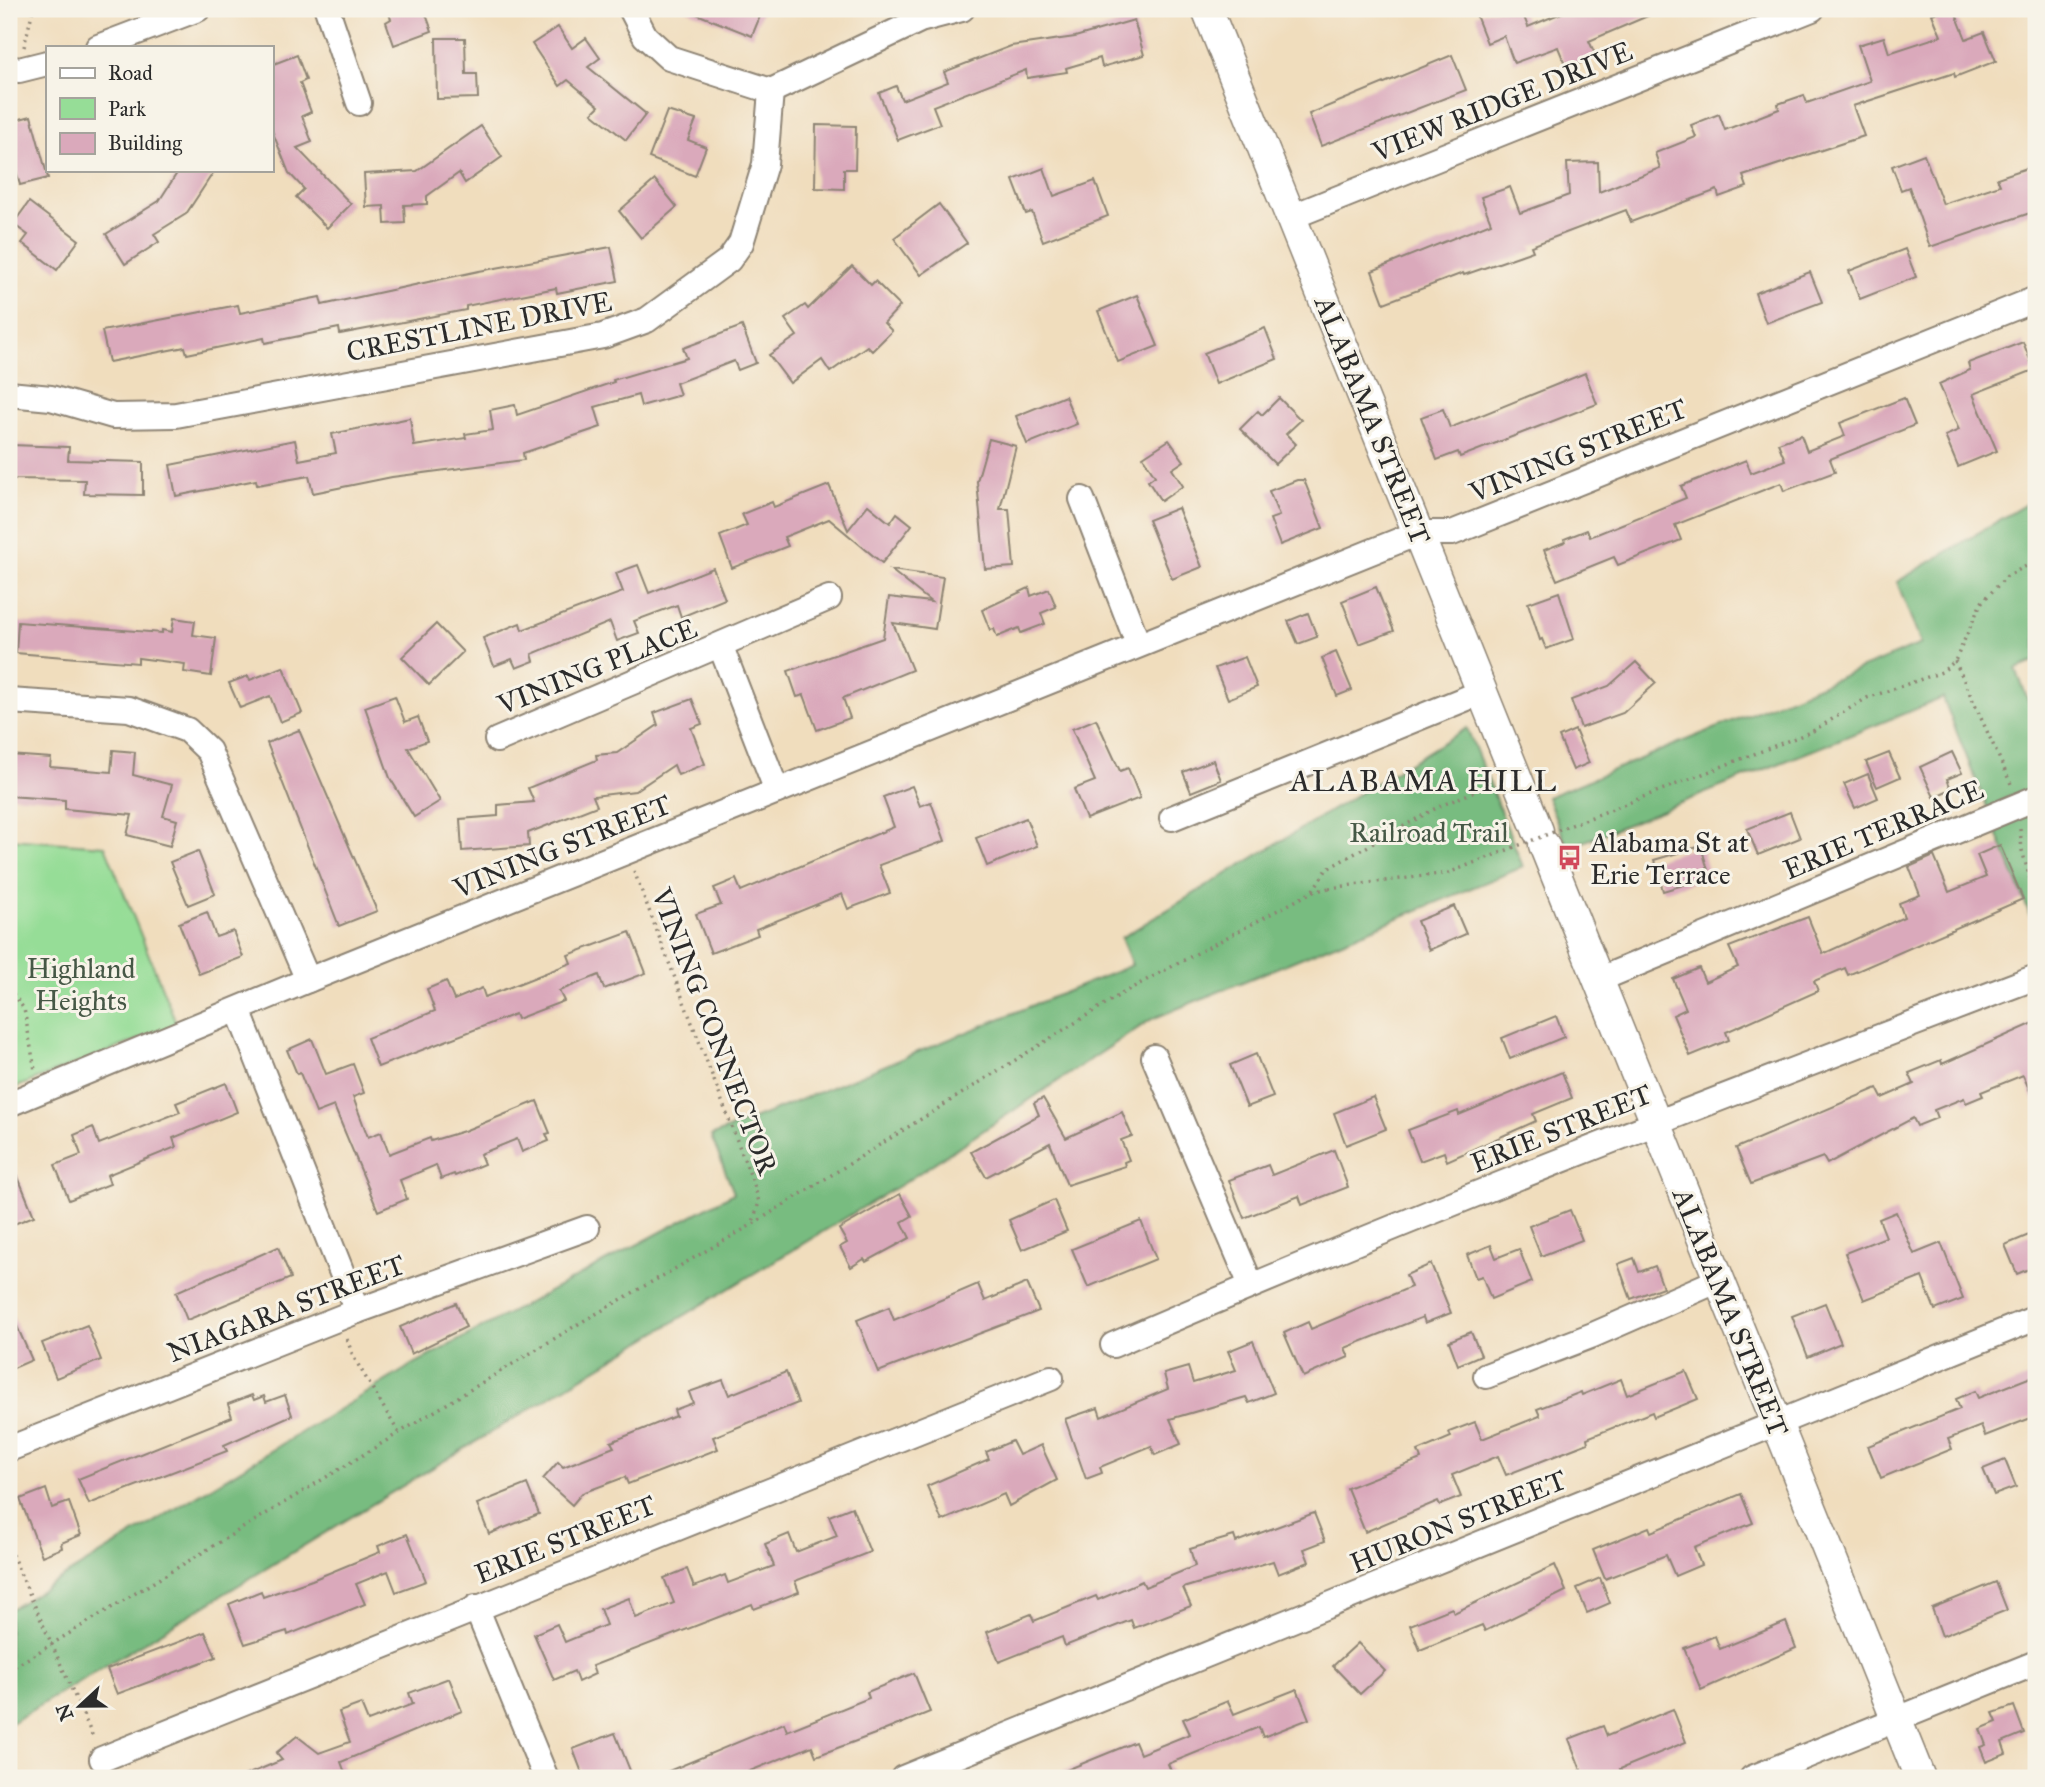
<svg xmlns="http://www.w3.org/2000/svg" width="2045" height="1787" font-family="'IM FELL Great Primer',serif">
<rect width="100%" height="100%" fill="#f7f3e8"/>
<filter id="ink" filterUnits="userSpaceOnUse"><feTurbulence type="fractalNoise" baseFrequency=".0143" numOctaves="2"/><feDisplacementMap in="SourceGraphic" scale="14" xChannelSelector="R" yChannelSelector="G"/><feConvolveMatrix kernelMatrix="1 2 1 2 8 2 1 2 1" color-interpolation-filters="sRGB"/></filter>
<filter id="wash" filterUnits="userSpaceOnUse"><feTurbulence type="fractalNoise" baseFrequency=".00686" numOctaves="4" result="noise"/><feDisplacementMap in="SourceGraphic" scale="28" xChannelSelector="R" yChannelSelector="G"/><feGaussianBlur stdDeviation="1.57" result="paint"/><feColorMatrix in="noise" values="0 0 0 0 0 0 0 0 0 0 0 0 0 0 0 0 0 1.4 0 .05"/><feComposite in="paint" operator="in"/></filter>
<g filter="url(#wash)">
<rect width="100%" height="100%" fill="#f0ddbd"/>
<!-- green -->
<polygon fill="#96dd97" stroke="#608461" stroke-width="2" points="9,839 105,846 177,1025 9,1090"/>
<!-- forest -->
<g fill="#78bc80" stroke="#527456" stroke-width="2">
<polygon points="2036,498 2036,661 2016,669 2036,721 2036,930 1943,698 1568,848 1547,797 1921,644 1897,582"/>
<polygon points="1467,728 1523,867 1152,1019 910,1179 9,1724 9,1610 412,1365 734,1193 711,1136 1132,965 1121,938"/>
</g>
<g id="blocks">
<!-- building -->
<g fill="#daa9bb">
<polygon points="387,9 424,9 432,31 394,45 386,22 391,19"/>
<polygon points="684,9 763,9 752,36"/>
<polygon points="1493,9 1521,9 1528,27 1571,9 1664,9 1589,41 1596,56 1567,69 1558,47 1514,63 1504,36 1487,43 1476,15"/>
<polygon points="1946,9 1954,9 1966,39 1984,32 1996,61 1955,77 1954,73 1853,106 1864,136 1743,176 1747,187 1719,197 1717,190 1631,222 1626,210 1531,246 1533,251 1464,275 1463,273 1384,303 1372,271 1491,223 1481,197 1510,187 1520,213 1569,195 1567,163 1598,162 1599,192 1660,168 1655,153 1696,137 1691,125 1719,114 1725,130 1779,109 1778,104 1804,95 1807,103 1870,81 1858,45 1884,37 1889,53 1941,36 1932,14"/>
<polygon points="1134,20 1144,55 1102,67 1100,58 1066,68 1067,72 1027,78 1026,70 933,106 940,124 898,140 879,93 896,86 902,100 948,82 944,72 1011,46 1075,37"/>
<polygon points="558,27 572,48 586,38 600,58 588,67 646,114 626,140 592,113 599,106 568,80 560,86 532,44"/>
<polygon points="436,38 465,38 466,74 477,74 478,98 437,99"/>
<polygon points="297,55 306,80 300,83 311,112 302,116 312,142 297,148 351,204 327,228 296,197 304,189 289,173 271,128 271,65"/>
<polygon points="1452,55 1466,90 1321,146 1309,114"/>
<polygon points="667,111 696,120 688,140 706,147 695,176 649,158"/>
<polygon points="31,116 48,178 20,185 12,156 9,157 9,122"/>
<polygon points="816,125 856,126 855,169 844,169 844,189 815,188"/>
<polygon points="481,126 502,157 465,183 459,173 427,196 427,204 404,205 405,223 385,224 384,206 366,207 364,174 417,171"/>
<polygon points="1924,154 1943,204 2000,185 1997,178 2036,165 2036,211 1930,247 1909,187 1901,190 1892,166"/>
<polygon points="1044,168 1054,196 1095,181 1108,216 1043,241 1032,212 1026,214 1013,180"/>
<polygon points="179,170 215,170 186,214 154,234 159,242 125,264 106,234 159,201"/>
<polygon points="655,180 677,207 641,238 619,211"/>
<polygon points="29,202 79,240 57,270 22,243 28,235 13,224"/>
<polygon points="939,204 967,243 921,275 894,238"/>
<polygon points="611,247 618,281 557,293 556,288 466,306 466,310 340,334 339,328 265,343 264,338 187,354 185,347 109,362 102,331 238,305 240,313 320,297 322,305 479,271"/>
<polygon points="1905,249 1916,277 1860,299 1849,271"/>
<polygon points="852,266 871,285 875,281 900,306 884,323 892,331 872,351 867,346 830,372 822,360 790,383 769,355 797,336 785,319 805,305 808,309"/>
<polygon points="1810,272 1822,302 1766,323 1755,293"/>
<polygon points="1137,295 1158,346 1118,362 1098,311"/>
<polygon points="742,326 756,363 738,370 734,361 676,383 680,395 641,406 638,395 595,407 601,427 523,453 524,460 392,477 313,493 309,476 257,485 256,480 176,496 170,465 295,440 299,460 336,453 332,434 410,418 414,446 466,438 465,434 493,430 490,410 515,405 517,415 614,382 613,380 687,358 683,348"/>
<polygon points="1265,328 1277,359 1216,384 1204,353"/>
<polygon points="2023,342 2034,370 1973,394 1997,451 1958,467 1945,436 1959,430 1939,384 1970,370 1968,363"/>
<polygon points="1585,373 1597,404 1460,457 1458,452 1437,460 1421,417 1443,409 1450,428"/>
<polygon points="1065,396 1077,424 1027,444 1016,416"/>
<polygon points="1279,398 1301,420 1286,434 1296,444 1275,464 1240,429 1258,411 1262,415"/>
<polygon points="1904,398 1915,425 1830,459 1835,472 1784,491 1781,483 1675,525 1681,540 1618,565 1614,557 1557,580 1544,550 1565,542 1564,539 1587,530 1590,537 1686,498 1681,486 1746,460 1751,473 1785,460 1778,443 1801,435 1807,451 1845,436 1840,423"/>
<polygon points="989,439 1016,446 1000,509 1009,509 1014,567 985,569 977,481"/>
<polygon points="1169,440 1184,461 1172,469 1183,486 1161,501 1148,481 1155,476 1143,457"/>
<polygon points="10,445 69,447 68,460 143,462 143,495 84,494 85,480 9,479"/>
<polygon points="1297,480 1304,480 1323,528 1280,545 1270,519 1279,516 1269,491"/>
<polygon points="829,485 848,530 868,505 890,523 897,513 912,525 882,563 829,519 784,537 788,546 732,568 720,536 747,525 742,514 772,502 774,507"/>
<polygon points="1178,508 1202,567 1172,579 1148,520"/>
<polygon points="638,565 649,593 713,568 725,599 681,617 677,605 634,621 639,633 617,641 610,622 532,654 534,661 516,668 512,659 494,666 483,638 520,623 522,630 623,592 616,573"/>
<polygon points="891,570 943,577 935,629 893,623 912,670 843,698 850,718 817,730 804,695 797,697 788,671 883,638 889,597 931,602"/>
<polygon points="1376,587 1394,631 1359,644 1342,601"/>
<polygon points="1029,588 1031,596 1049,589 1056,607 1041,613 1045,624 1021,633 1019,628 997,637 994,629 990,630 982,610"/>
<polygon points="1559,592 1574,639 1546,649 1542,639 1540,640 1528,603"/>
<polygon points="1308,613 1317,637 1298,644 1288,621"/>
<polygon points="174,618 195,621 193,635 216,638 211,676 184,672 185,664 138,658 138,663 16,653 18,622 162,633 162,630 172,632"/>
<polygon points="436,624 463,652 429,685 402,657"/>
<polygon points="1336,652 1352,690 1337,696 1322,658"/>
<polygon points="1245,657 1257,687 1228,699 1215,668"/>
<polygon points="1636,662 1656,683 1623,713 1581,728 1571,700 1609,686"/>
<polygon points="283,667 302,713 280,722 270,696 240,708 229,683 248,676 250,680"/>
<polygon points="395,696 405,722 418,717 427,741 408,748 440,801 414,817 390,778 365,707"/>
<polygon points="692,699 702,724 691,728 705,764 678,775 674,765 635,791 593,796 597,806 528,833 529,846 462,851 460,819 498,816 498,805 534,802 528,788 597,760 596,755 617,753 658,725 654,713"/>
<polygon points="1096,719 1120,771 1128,768 1140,798 1086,819 1074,789 1095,781 1072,729"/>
<polygon points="299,730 377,911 339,926 267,743"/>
<polygon points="1575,730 1589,763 1573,770 1559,737"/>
<polygon points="113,750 135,752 133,775 172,785 163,816 177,820 170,846 127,835 132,815 65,809 65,800 9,796 9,755 51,758 50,767 111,772"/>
<polygon points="1952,752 1962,773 1947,779 1951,789 1934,797 1920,767"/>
<polygon points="1889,753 1900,777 1877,787 1866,762"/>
<polygon points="1213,760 1221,780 1191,792 1183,772"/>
<polygon points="1868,774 1878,798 1855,808 1844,784"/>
<polygon points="912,786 920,806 931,802 945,841 879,865 890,893 848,909 842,894 756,929 758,935 711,953 696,914 721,905 714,888 736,879 741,891 894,827 883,797"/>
<polygon points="1790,812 1800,838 1758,855 1747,829"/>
<polygon points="1026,818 1037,846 987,866 976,838"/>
<polygon points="2000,845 2023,899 1848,975 1845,968 1814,981 1818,991 1726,1032 1729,1040 1690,1056 1673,1015 1686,1009 1673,979 1699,968 1705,982 1738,967 1729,947 1808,917 1823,954 1904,917 1899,903 1920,895 1909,867 1934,856 1949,892 1986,877 1977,855"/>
<polygon points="1701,846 1710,877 1663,891 1654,860"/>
<polygon points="198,851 215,894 188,905 170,862"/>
<polygon points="1454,906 1466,934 1429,950 1417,921"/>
<polygon points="207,912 216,937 233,931 243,957 199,974 179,923"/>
<polygon points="630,932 646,973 604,989 599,975 559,991 564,1001 517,1019 515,1014 378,1067 367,1038 435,1011 427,989 446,981 454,1000 482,988 485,997 571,963 568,955"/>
<polygon points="1556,1016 1564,1037 1510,1059 1502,1038"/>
<polygon points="2036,1022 2036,1105 2023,1075 1981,1092 1983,1096 1966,1103 1964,1098 1934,1110 1937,1118 1917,1126 1913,1118 1827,1164 1823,1157 1751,1184 1736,1148 1877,1088 1882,1098 1914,1084 1909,1073 1941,1060 1942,1064"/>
<polygon points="312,1039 326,1074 353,1064 364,1093 353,1097 368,1137 381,1132 389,1154 430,1138 431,1141 464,1131 537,1101 550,1133 546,1134 549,1141 522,1152 517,1139 480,1154 484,1164 455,1176 454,1174 441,1179 436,1165 400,1180 407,1199 378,1211 334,1106 316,1113 300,1073 297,1074 287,1050"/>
<polygon points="1256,1054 1273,1097 1247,1107 1230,1065"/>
<polygon points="1562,1072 1572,1098 1533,1114 1536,1121 1447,1161 1444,1152 1420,1161 1408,1130 1458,1111 1459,1115"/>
<polygon points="226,1083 237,1112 173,1138 176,1147 107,1175 110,1184 69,1200 55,1165 81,1155 74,1135 93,1127 99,1144 180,1112 176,1103"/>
<polygon points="1373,1097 1386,1129 1346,1145 1334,1113"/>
<polygon points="1043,1098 1066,1138 1122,1112 1132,1136 1121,1140 1129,1160 1124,1162 1125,1166 1067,1185 1050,1143 986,1177 971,1152 1039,1115 1034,1103"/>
<polygon points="1334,1150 1348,1187 1302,1205 1299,1196 1244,1218 1229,1180 1268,1165 1272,1175"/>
<polygon points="9,1155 34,1216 9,1226"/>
<polygon points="900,1194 912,1216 902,1222 910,1238 866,1262 864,1259 851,1267 840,1247 847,1243 839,1229"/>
<polygon points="1054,1200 1067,1231 1022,1250 1009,1220"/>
<polygon points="1570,1210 1582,1240 1541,1256 1529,1226"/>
<polygon points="1896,1212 1914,1254 1941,1243 1963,1299 1935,1310 1922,1277 1864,1300 1845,1253 1886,1237 1879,1219"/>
<polygon points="1141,1221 1156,1259 1088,1287 1072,1249"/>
<polygon points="2036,1232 2036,1266 2017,1274 2005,1245"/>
<polygon points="1491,1245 1496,1258 1519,1249 1532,1282 1491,1299 1482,1276 1476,1278 1467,1255"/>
<polygon points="278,1247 291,1278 187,1320 176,1292"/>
<polygon points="1634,1258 1639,1272 1655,1266 1663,1287 1631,1299 1618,1264"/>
<polygon points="1431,1264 1451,1313 1425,1323 1423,1317 1345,1348 1349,1357 1303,1377 1284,1333 1308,1322 1311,1329 1411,1287 1406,1275"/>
<polygon points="1027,1283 1039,1311 878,1372 857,1320 889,1307 894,1320 978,1284 985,1301"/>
<polygon points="456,1303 466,1327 411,1354 400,1327"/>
<polygon points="1825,1303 1841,1343 1808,1357 1792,1316"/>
<polygon points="9,1308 32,1360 9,1370"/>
<polygon points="87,1325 101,1360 56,1378 42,1343"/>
<polygon points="1471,1332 1481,1355 1458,1365 1449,1341"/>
<polygon points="1253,1341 1274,1393 1249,1403 1246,1397 1170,1419 1181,1444 1155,1455 1151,1446 1100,1467 1102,1473 1086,1479 1065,1419 1098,1408 1101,1417 1168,1389 1164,1374 1188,1367 1193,1383 1236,1370 1228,1351"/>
<polygon points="1686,1371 1698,1399 1654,1417 1652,1412 1587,1438 1588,1443 1506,1475 1498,1456 1452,1475 1461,1497 1440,1505 1438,1501 1365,1532 1347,1488 1421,1459 1418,1451 1451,1437 1449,1432 1475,1422 1482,1439 1540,1416 1537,1409 1581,1392 1582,1395 1621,1379 1627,1395"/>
<polygon points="786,1372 798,1403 713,1437 718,1449 628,1484 625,1477 582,1493 572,1505 543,1479 558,1462 563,1467 614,1447 611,1442 676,1416 674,1410 693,1403 689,1392 723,1380 729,1395"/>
<polygon points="2036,1375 2036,1416 1985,1436 1981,1426 1948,1439 1952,1449 1881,1478 1868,1446 1960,1409 1956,1399 1975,1391 1978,1398"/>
<polygon points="252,1395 254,1400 264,1396 266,1402 285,1395 292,1415 224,1445 227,1451 89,1504 78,1479 232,1417 228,1404"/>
<polygon points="1012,1441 1019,1455 1041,1445 1057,1480 1009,1506 1004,1494 942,1521 927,1486 989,1459 986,1452"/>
<polygon points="2005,1460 2016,1487 1994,1495 1983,1469"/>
<polygon points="527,1484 539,1514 489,1534 477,1504"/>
<polygon points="46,1489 52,1508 69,1502 81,1535 61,1543 62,1548 42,1556 20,1499"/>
<polygon points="1741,1494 1753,1523 1694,1547 1701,1565 1675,1576 1666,1555 1605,1579 1593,1550 1649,1527 1651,1532"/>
<polygon points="852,1507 870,1552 795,1581 799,1592 754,1609 752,1604 592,1666 595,1674 578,1682 574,1671 554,1680 534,1634 557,1624 565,1642 606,1625 600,1609 629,1598 636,1618 674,1603 664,1578 687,1569 694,1587 725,1575 728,1583 774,1566 765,1544 789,1534 796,1552 837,1536 829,1516"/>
<polygon points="1314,1513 1325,1541 1304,1549 1309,1562 1278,1574 1273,1561 1183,1588 1191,1606 1134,1628 1131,1620 1065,1646 1062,1637 999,1662 987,1632 1031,1614 1034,1621 1096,1596 1098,1600 1142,1581 1145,1587 1195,1566 1190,1549 1234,1536 1236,1542"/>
<polygon points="407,1534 426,1581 396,1592 388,1571 356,1584 365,1604 288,1635 287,1631 245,1644 229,1604 261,1591 263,1597 312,1580 380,1552 378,1546"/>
<polygon points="1555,1565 1566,1591 1485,1631 1482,1625 1420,1650 1410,1625 1452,1608 1454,1613"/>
<polygon points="1600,1578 1610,1603 1587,1613 1577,1588"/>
<polygon points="1996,1582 2007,1610 1942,1636 1932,1608"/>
<polygon points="1786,1622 1796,1648 1701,1690 1684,1648 1715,1636 1720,1649"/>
<polygon points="205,1632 216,1657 117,1694 107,1669"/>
<polygon points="1358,1643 1385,1671 1360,1694 1333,1666"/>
<polygon points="914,1673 930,1712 883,1731 816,1756 812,1746 733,1778 652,1778 784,1723 787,1731 869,1698 867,1692"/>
<polygon points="449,1678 462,1711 341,1762 347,1778 239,1778 282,1760 276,1753 297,1736 319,1753 350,1742 339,1712 361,1704 368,1721 413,1704 409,1693"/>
<polygon points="1297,1689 1309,1719 1263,1737 1259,1727 1168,1764 1174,1778 1047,1778 1135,1742 1140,1754 1190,1734 1183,1719 1228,1701 1234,1714"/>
<polygon points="2014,1706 2024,1733 2002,1742 2006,1754 1986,1762 1980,1747 1986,1745 1980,1729 1997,1722 1993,1713"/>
<polygon points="1673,1709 1686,1742 1620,1769 1624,1778 1584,1778 1569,1739 1603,1726 1607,1736"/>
<polygon points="615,1733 633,1778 584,1778 573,1749"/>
</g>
</g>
</g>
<g filter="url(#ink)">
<use href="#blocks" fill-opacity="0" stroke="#8e8474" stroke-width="2"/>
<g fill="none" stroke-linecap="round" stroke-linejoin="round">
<defs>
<g id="minor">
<polyline points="327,9 359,103"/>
<polyline points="631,9 645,36 669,58 771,91"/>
<polyline points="98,47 198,9"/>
<polyline points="9,68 19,70 47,63"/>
<polyline points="771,91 920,20 962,9"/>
<polyline points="1291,217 1812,9"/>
<polyline points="9,394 51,398 113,416 176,415 603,336 647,320 729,260 741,243 765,164 771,91"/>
<polyline points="1082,499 1138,644"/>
<polyline points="721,647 777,791"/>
<polyline points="9,701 129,709 187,730 209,751 308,980"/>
<polyline points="497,740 829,598"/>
<polyline points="1172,818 1482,692"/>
<polyline points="1598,980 2036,798"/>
<polyline points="238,1010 357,1311"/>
<polyline points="1154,1057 1251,1285"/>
<polyline points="9,1104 308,980 1418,533 1452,533 2036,299"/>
<path d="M 1113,1345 C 1417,1213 1727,1095 2036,977"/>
<polyline points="1486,1376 1593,1335 1719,1280"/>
<polyline points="9,1449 357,1311 587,1228"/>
<polyline points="476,1607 546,1778"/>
<polyline points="102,1759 1051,1378"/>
<polyline points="903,1778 2036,1318"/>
<polyline points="1752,1778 2036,1663"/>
</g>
<g id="major">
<polyline points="1207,9 1538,831"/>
<polyline points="1544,845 1920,1778"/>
</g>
</defs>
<!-- minor casing -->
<use href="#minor" stroke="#8e8474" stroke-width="28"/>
<!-- major casing -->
<use href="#major" stroke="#8e8474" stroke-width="33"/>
<!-- path -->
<g stroke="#8e8474" stroke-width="3.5" stroke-dasharray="2 5" stroke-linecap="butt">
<polyline points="24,47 33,9"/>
<polyline points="1955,661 2011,784"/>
<polyline points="1813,731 1867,698 1942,672 1955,661 1981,603 2007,576 2036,561"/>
<polyline points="2020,829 2022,850 2036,901"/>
<polyline points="634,871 754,1185 759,1202 753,1222"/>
<polyline points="1313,890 1327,869 1438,807 1485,787"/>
<polyline points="9,988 24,1009 35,1070"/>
<polyline points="347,1339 353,1356 400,1435"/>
<polyline points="9,1548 93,1737"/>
<polyline points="9,1670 580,1323 753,1224 1126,991 1312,892 1329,888"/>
</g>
<!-- minor -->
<use href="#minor" stroke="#fff" stroke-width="24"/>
<!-- major -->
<use href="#major" stroke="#fff" stroke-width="30"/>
<!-- path-bridge -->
<polyline stroke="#8e8474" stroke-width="3.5" stroke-dasharray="2 5" stroke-linecap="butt" points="1329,888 1448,873 1813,731"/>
</g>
</g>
<!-- icons -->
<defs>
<symbol id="bus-bare" viewBox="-9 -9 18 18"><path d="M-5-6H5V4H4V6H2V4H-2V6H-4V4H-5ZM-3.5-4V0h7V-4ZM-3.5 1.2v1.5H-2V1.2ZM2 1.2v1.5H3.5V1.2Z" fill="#d1495b" stroke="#f7f3e8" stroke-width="2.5" paint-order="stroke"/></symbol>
</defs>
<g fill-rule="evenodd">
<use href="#bus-bare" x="1552" y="840" width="35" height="35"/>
</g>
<g text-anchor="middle" stroke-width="6" stroke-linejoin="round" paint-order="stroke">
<!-- street labels -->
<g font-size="28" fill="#2b2b2b" stroke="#f7f3e8">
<text transform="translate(1502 101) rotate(-22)" y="10">VIEW RIDGE DRIVE</text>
<text transform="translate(479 326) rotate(-11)" y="10">CRESTLINE DRIVE</text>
<text transform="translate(1373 420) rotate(68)" y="10">ALABAMA STREET</text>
<text transform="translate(1578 450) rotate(-22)" y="10">VINING STREET</text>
<text transform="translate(597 666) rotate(-22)" y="10">VINING PLACE</text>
<text transform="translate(1883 829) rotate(-23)" y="10">ERIE TERRACE</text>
<text transform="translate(562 846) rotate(-22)" y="10">VINING STREET</text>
<text transform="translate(715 1031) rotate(69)" y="10">VINING CONNECTOR</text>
<text transform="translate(1561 1128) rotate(-22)" y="10">ERIE STREET</text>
<text transform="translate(286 1308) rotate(-21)" y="10">NIAGARA STREET</text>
<text transform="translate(1731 1312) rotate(68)" y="10">ALABAMA STREET</text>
<text transform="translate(1458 1521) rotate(-22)" y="10">HURON STREET</text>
<text transform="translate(565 1539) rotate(-22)" y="10">ERIE STREET</text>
</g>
<!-- park labels -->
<g font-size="28" fill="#465846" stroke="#f7f3e8">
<text x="1429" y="842">Railroad Trail</text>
<text x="81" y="978">Highland<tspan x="81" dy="32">Heights</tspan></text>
</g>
<!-- poi labels -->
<g font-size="28" fill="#2b2b2b" stroke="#f7f3e8" text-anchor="start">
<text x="1590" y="852">Alabama St at<tspan x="1590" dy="32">Erie Terrace</tspan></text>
</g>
<!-- neighbourhood labels -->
<g font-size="30" letter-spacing="2" fill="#2b2b2b" stroke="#f7f3e8">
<text x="1424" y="791">ALABAMA HILL</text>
</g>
</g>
<!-- margin -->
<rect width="2045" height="1787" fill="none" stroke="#f7f3e8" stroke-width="35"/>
<!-- legend -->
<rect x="46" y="46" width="228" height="126" fill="#f7f3e8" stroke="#a5a39c" stroke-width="2"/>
<rect x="60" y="68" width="35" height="10" fill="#ffffff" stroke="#a5a39c" stroke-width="2"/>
<text x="108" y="80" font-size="21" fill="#2b2b2b">Road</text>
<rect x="60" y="98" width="35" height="21" fill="#96dd97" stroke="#a5a39c" stroke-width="2"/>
<text x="108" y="116" font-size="21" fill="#2b2b2b">Park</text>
<rect x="60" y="133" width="35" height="21" fill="#daa9bb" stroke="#a5a39c" stroke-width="2"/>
<text x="108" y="150" font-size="21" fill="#2b2b2b">Building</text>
<!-- north arrow -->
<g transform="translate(80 1706) rotate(248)" stroke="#f7f3e8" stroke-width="5" paint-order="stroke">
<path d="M0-5L12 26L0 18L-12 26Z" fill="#2b2b2b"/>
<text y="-10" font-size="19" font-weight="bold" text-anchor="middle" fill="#2b2b2b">N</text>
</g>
</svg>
